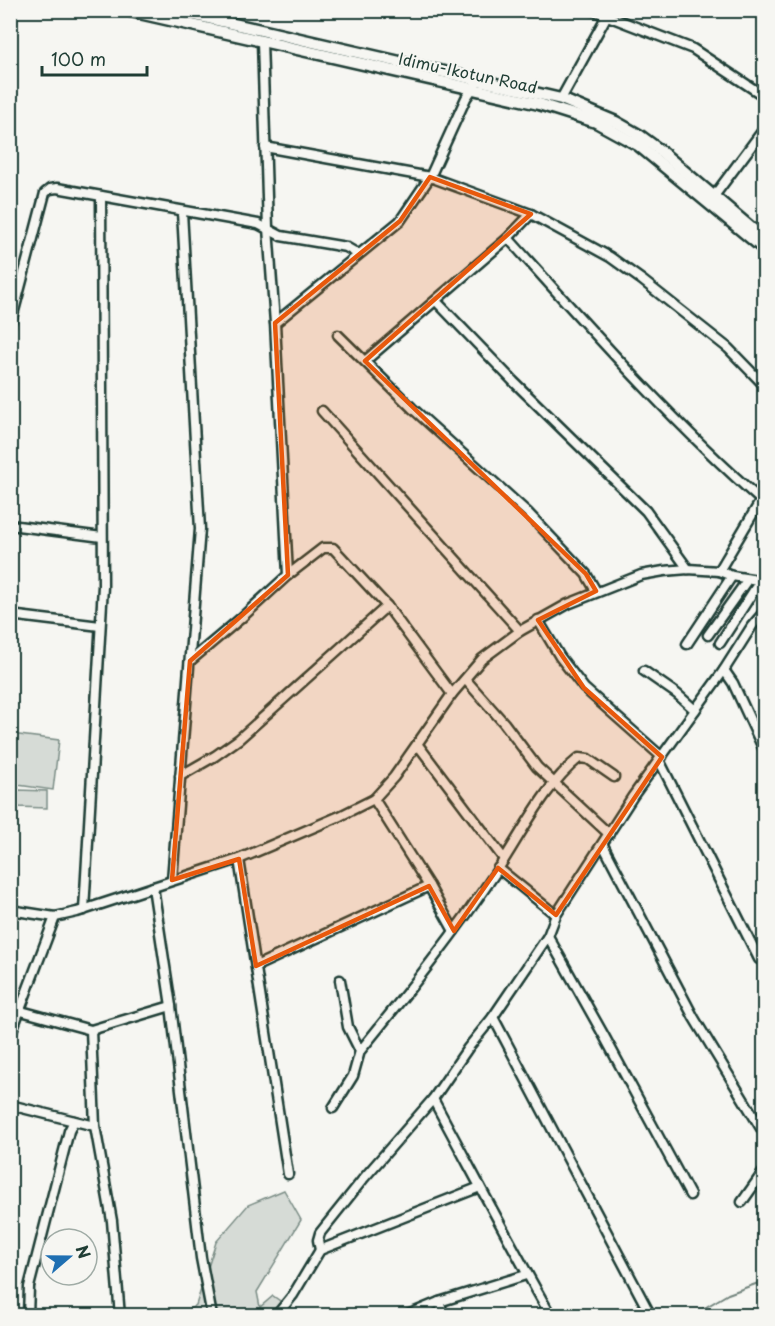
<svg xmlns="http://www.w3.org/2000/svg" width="775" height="1326" font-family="'Playpen Sans',sans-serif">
<rect width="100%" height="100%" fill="#f6f6f2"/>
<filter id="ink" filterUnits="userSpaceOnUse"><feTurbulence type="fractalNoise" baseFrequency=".0167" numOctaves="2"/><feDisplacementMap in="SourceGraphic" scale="12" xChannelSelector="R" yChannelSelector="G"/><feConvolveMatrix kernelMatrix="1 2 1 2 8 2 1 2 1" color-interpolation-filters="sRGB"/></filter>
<g filter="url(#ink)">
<!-- green -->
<g fill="#d6dbd6" stroke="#7a8c85" stroke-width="1.5">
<polygon points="11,734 59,740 53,790 11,784"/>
<polygon points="17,790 47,791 47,808 16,807"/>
<polygon points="284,1190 301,1220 257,1292 260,1307 273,1296 300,1315 180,1316 196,1305 216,1242 248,1205"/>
</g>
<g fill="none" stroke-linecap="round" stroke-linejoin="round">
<!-- stream -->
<polyline stroke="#72847d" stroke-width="2" points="691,1316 728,1294 764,1281"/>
<defs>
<g id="minor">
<polyline points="592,10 693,49 764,96"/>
<polyline points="561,99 610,10"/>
<polyline points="265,147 430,177 531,214 610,257 642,280 728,348 764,385"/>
<polyline points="714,196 764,129"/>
<path d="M 508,238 C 591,330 672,422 764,503"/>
<polyline points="436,301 514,382 646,511 688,569"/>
<polyline points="275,323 400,221 430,177 466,98 475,85"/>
<polyline points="10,326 45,193 50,189 57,188 258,224 281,236 346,247 358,254"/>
<polyline points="338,335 412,408 527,512 586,574 596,591"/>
<polyline points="365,361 508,238 531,214"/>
<polyline points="322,411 520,631"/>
<polyline points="10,525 102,537"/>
<polyline points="719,571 764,495"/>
<polyline points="288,575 323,548 333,548 387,606 452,694"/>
<polyline points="10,615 100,626"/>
<polyline points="538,620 560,657 584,688 662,757"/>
<polyline points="708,635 748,579"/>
<polyline points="720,643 760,581"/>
<polyline points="687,644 732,576"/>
<polyline points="190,661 240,619 288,575 275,323 268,228 262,41"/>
<polyline points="724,670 733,683 764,750"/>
<polyline points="644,671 677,694 695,710"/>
<polyline points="466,680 504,723 537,767 609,834"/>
<polyline points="418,745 504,859"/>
<polyline points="659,760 759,959"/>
<polyline points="180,776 215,756 239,739 387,606"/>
<polyline points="374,799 429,886 454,931"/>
<polyline points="603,845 694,1018 762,1130"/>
<polyline points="239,859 288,1174"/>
<polyline points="498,868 556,915"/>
<polyline points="172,880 200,529 182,212"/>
<polyline points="153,887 171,1006 201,1258 212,1316"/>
<polyline points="10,910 55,917 77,912 239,859 340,816 374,799 394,777 452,694 482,659 520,631 568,604 641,575 664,571 688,569 719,571 732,576 764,581"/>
<polyline points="84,910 103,586 101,196"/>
<polyline points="548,936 603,1034 690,1195"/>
<polyline points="256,966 429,886"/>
<path d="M 340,980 L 348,1027 L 360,1051 C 408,992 456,932 498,869 C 522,833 545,785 579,758 L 588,759 L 614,777"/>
<polyline points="10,1008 91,1030 171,1006"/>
<polyline points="493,1017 651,1316"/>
<polyline points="91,1030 95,1126 112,1221 120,1316"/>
<polyline points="10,1036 55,917"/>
<path d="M 433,1099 C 472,1171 510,1244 551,1316"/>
<polyline points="10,1105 95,1126"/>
<polyline points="333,1108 353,1076 360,1051"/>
<polyline points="742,1202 764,1171"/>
<polyline points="320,1250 318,1240 320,1233 364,1178 433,1099 468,1048 493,1017 548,936 556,915 633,796 724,670 752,626 764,612"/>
<polyline points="439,1302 444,1316"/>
<polyline points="28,1316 29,1287 69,1131 74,1121"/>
<polyline points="276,1316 293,1295 320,1250 480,1187"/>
<polyline points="405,1316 439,1302 526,1275"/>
</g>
<g id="major">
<polyline points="126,10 539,104 596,122 638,145 764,249"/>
<polyline points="173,10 561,99 616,122 639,135 658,149 764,239"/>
</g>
</defs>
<!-- minor casing -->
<use href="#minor" stroke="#1f3d34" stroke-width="13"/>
<!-- major casing -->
<use href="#major" stroke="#1f3d34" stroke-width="15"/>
<!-- minor -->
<use href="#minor" stroke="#f6f6f2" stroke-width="8"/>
<!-- major -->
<use href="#major" stroke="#f6f6f2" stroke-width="10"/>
</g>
</g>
<!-- marked area -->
<path fill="#e8590c" fill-opacity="0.2" stroke="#e8590c" stroke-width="4.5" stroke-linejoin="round" d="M 430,177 L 531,214 L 365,361 L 586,574 L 596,591 L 538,620 L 584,688 L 662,757 L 556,915 L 498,868 L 454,931 L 429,886 L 256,966 L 239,859 L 172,880 L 190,661 L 288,575 L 275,323 L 400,221 Z"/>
<g text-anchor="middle" stroke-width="4.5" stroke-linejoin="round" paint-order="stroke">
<!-- street labels -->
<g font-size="16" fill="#1f3d34" stroke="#f6f6f2">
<text transform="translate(468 73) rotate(12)" y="6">Idimu-Ikotun Road</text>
</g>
</g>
<!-- margin -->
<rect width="775" height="1326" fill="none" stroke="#f6f6f2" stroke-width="36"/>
<rect x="18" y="18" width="739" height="1290" fill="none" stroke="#1f3d34" stroke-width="2" filter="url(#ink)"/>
<!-- north arrow -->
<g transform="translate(69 1257) rotate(70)"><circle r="28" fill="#f6f6f2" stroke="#a0aca6" stroke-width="1.5"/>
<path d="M0-4.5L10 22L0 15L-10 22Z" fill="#1f6fb2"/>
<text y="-9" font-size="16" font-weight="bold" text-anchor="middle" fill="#1f3d34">N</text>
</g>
<!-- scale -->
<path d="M42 66v9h105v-9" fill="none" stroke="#1f3d34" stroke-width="3"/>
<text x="51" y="66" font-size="18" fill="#1f3d34" stroke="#f6f6f2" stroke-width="4.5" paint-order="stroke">100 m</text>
</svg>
